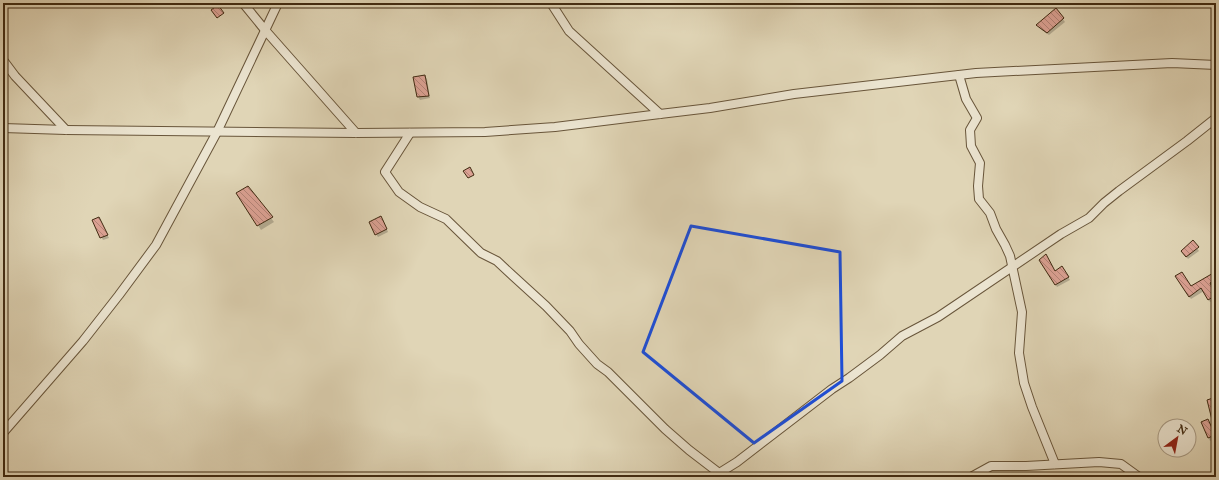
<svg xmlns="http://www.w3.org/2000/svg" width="1219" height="480" font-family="'IM FELL Great Primer',serif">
<defs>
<pattern id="building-back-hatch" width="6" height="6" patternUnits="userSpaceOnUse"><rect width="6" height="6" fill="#dba193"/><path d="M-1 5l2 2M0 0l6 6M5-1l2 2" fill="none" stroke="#b38377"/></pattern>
</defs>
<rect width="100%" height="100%" fill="#e0d5b6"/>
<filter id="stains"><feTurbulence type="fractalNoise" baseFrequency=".005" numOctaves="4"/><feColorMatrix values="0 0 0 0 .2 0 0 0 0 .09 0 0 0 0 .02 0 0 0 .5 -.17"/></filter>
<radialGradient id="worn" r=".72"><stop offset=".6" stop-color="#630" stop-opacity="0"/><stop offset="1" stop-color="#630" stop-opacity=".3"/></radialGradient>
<!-- shadow -->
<g fill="#0003">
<polygon points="1056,10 1065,22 1049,35 1039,28 1038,25"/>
<polygon points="425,76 427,79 430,98 420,100 418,97 415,78"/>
<polygon points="248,187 274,222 261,230 238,193"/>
<polygon points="98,218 109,238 103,240 93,221"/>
<polygon points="383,220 388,232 378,237 376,234"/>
<polygon points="1193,242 1199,251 1188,259 1184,254"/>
<polygon points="1040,261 1055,272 1062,268 1070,280 1057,287"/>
<polygon points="1216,276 1216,283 1211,286 1212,288 1216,285 1216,299 1210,302 1204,291 1191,299 1177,277 1190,287"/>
<polygon points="1202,423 1209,423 1216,438 1210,441"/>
</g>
<!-- building -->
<g fill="url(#building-back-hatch)" stroke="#402a11">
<polygon points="218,5 224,13 217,18 211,10"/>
<polygon points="1056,8 1064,18 1047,33 1036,25"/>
<polygon points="425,75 429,96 417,97 413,77"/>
<polygon points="470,167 474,175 468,178 463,171"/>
<polygon points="248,186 273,217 257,226 236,193"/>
<polygon points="381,216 387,229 375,235 369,222"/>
<polygon points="99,217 108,235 100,238 92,220"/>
<polygon points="1193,240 1199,247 1186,257 1181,251"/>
<polygon points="1046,254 1055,271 1062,266 1069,277 1055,285 1039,260"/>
<polygon points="1182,272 1191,286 1215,272 1216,274 1216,279 1210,283 1216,295 1208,300 1201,288 1189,297 1175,276"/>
<polygon points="1216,397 1216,424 1213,424 1207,400"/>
<polygon points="1208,419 1215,435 1208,438 1201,422"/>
</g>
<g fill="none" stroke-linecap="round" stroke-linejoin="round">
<defs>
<g id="street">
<polyline points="243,3 265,30 356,133"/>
<polyline points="551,3 569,31 660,114"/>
<polyline points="3,60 15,76 66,130"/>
<polyline points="959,75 966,99 977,118 970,130 971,146 980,163 978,186 979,199 990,213 996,229 1005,245 1010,256 1022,312 1019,353 1024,383 1032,407 1055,464"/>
<polyline points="3,128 66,130 356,133 485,132 555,127 660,114 710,108 794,94 976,73 1172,63 1216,65"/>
<polyline points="410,133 385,172 399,192 420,207 446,219 481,253 497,261 512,275 546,306 570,331 579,344 597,364 608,372 665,429 689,450 719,473 728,477"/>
<polyline points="3,433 83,341 119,295 156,245 217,132 278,3"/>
<polyline points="713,477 737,462 832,389 849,378 880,355 902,336 938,317 1061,234 1089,218 1104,203 1119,191 1187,141 1216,118"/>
<polyline points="971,477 991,466 1026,466 1099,462 1121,464 1139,477"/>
</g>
</defs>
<!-- street casing -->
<use href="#street" stroke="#68553a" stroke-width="10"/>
<!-- street -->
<use href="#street" stroke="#ebe4d0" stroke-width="8"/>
</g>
<!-- marked area -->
<path fill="none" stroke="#1d4ed8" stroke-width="3" stroke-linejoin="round" d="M 691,226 L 840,252 L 842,381 L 754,443 L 643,352 Z"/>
<!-- margin -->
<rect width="1219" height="480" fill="none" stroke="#e0d5b6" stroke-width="16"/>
<rect x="4" y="4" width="1211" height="472" fill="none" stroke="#402a11" stroke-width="2"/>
<rect x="8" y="8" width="1203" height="464" fill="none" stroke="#402a11"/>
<!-- north arrow -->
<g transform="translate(1177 438) rotate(32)"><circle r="19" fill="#ebe4d0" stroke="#a79a84"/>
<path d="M0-3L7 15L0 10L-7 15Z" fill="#8f2418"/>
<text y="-6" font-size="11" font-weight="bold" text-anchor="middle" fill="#402a11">N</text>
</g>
<rect width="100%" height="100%" filter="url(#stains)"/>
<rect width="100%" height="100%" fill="url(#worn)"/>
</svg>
